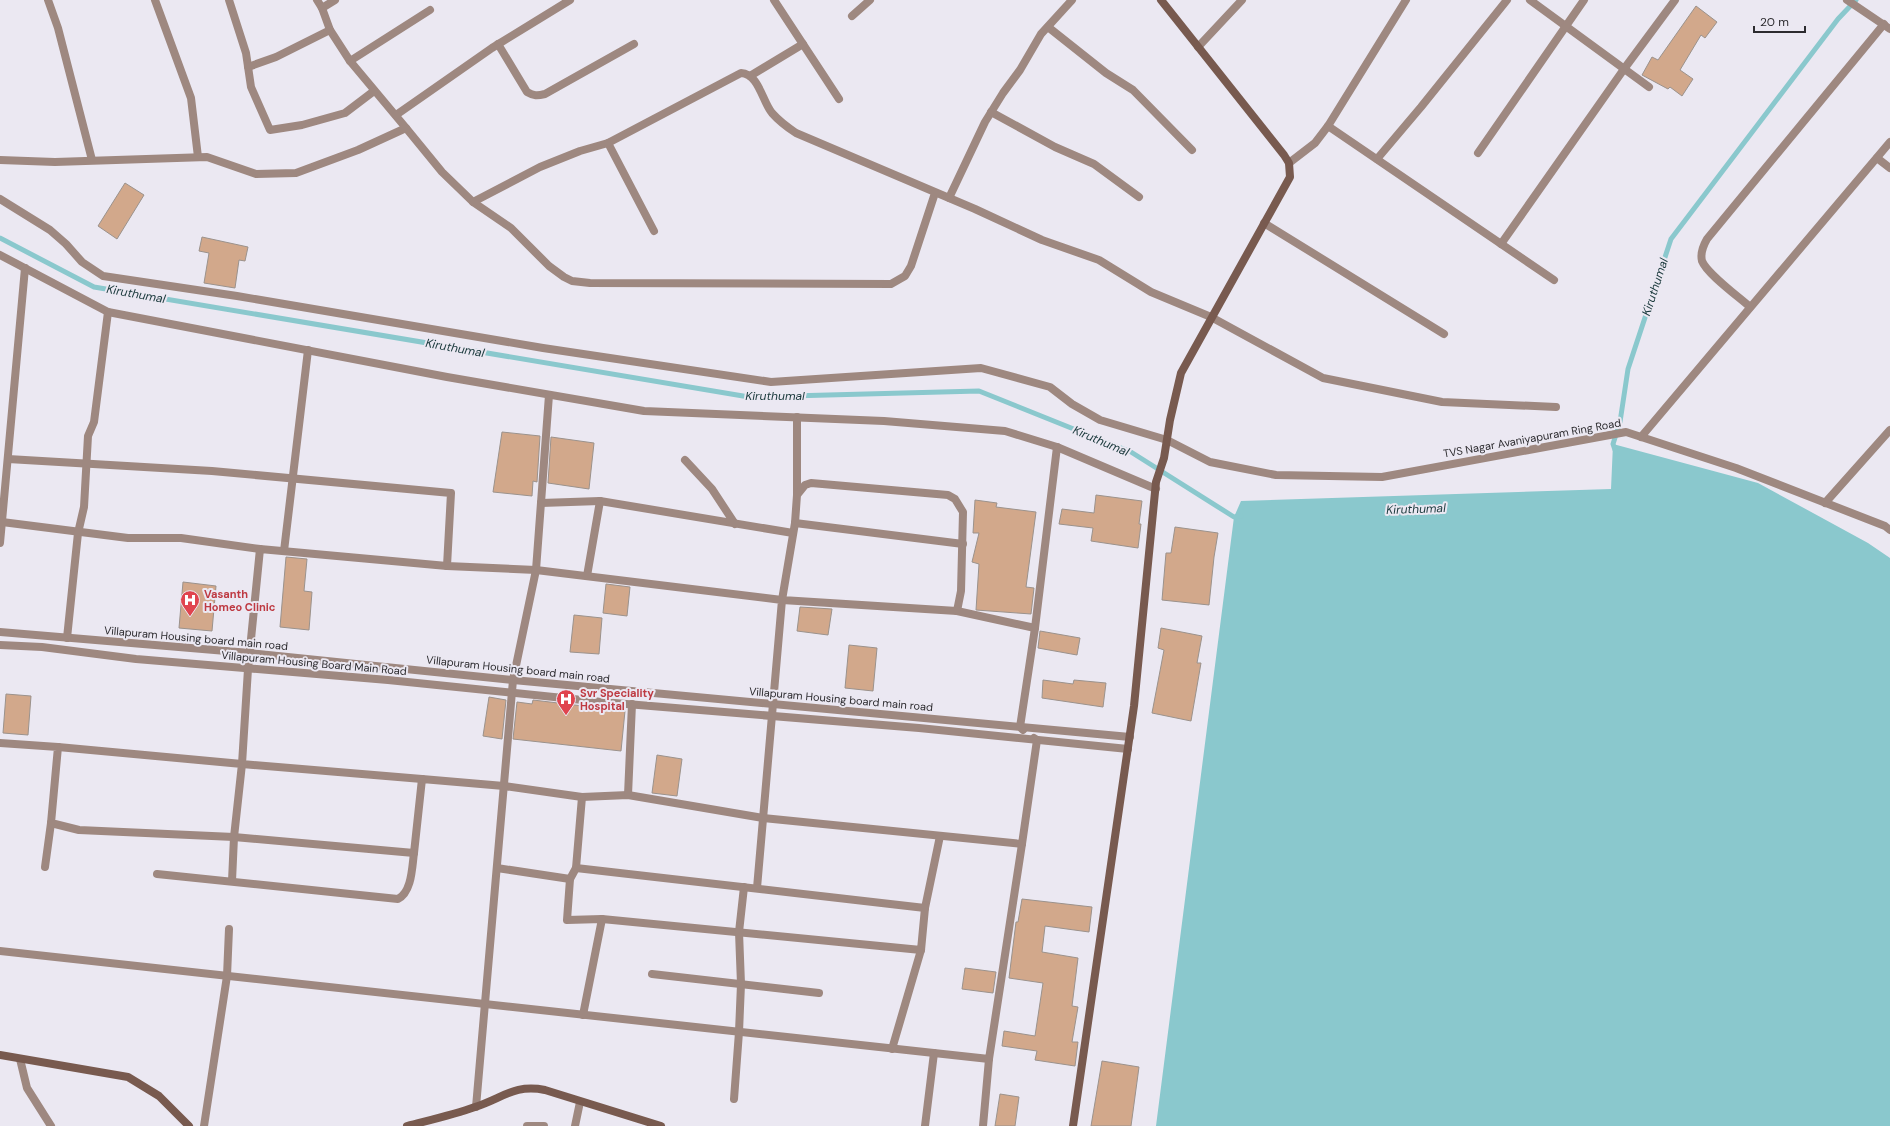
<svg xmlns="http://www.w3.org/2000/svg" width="1890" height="1126" font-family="'DM Sans',sans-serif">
<rect width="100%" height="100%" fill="#ebe8f2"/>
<!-- water -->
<polygon fill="#8ac8cd" points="1613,444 1758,483 1868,543 1890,558 1890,1126 1156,1126 1234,517 1241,501 1611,489"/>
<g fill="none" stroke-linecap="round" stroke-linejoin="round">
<!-- stream -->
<g stroke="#8ac8cd" stroke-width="5">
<polyline points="0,238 94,287 749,397 979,391 1131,452 1234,517 1241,516"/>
<polyline points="1615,450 1613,444 1620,422 1628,369 1671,239 1838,19 1856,0"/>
</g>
</g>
<!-- building -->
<g fill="#d2a88b" stroke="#9b928c">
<polygon points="1696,6 1717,22 1705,38 1701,35 1680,70 1693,79 1682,96 1670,87 1668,89 1642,75 1652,57 1658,60"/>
<polygon points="125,183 144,195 117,239 98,226"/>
<polygon points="202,237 248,247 245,261 239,260 235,288 204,283 209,253 199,251"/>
<polygon points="502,432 540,436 537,482 533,481 532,496 493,492"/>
<polygon points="551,437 594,443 589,489 548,483"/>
<polygon points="1096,495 1142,501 1139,524 1141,524 1138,548 1091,541 1093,528 1059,524 1062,509 1094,513"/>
<polygon points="975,500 997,503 996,507 1036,512 1026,587 1034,588 1031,614 976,610 979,564 972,562 979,533 973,533"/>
<polygon points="1175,527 1218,533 1214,557 1209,605 1162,600 1166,553 1171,553"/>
<polygon points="286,557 307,559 304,591 312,592 309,630 280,627"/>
<polygon points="183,582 216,586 212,631 179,628"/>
<polygon points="606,584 630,587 627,616 603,613"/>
<polygon points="800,607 832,609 828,635 797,631"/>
<polygon points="574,615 602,618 599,654 570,652"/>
<polygon points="1161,628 1202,636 1197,663 1201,663 1191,721 1152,713 1164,650 1158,648"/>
<polygon points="1040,631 1080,638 1077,655 1038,648"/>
<polygon points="849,645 877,648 873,691 845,688"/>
<polygon points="1043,680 1073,684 1074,680 1106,683 1103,707 1042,698"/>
<polygon points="6,694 31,696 28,735 3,733"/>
<polygon points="489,697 506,700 502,739 483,736"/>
<polygon points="533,700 625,711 621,751 513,739 517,702 532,704"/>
<polygon points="657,755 682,759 677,796 652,793"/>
<polygon points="1022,899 1092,907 1089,932 1045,926 1042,952 1078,958 1072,1006 1078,1007 1072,1042 1078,1042 1075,1066 1035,1060 1037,1051 1002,1046 1004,1031 1035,1036 1043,983 1009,978 1016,922 1018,922"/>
<polygon points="965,968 996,972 993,993 962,989"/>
<polygon points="1102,1061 1139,1067 1131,1126 1091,1126"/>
<polygon points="1000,1094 1019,1097 1015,1126 995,1126"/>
</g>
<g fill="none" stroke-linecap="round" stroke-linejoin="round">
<!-- lane -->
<polyline stroke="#9e8880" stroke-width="8" points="608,143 654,231"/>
<!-- street -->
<g stroke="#9e8880" stroke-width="8">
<polyline points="48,0 58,28 92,160"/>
<polyline points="155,0 191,98 198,157"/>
<polyline points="229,0 246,53 251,87 270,130 302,125 345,113 374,91"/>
<polyline points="317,0 322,8 330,30 350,61 406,128"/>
<polyline points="774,0 839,99"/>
<polyline points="1530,0 1649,87"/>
<polyline points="1847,0 1890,29"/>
<polyline points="322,8 335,0"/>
<polyline points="852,16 870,0"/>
<polyline points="1048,27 1106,73 1133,90 1192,150"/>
<path d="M 498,44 L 527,92 C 534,96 537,96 545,94 L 634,44"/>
<polyline points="1198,47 1242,0"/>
<polyline points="350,61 430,10"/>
<polyline points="248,67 276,57 330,30"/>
<polyline points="750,76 803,44"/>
<polyline points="991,112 1055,147 1094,164 1139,197"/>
<polyline points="396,115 492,48 570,0"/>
<polyline points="1328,126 1554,280"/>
<polyline points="1478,153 1584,0"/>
<polyline points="1877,158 1890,168"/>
<polyline points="1377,159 1421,107 1507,0"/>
<path d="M 0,160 L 55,162 L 207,157 L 256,174 L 296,173 L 358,150 L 406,128 L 442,172 L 473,202 L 540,167 L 580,151 L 608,143 L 741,73 C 759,74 762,101 772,113 C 779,121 787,127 796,133 L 975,209 L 1042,240 L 1099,260 L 1151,292 L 1211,317 L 1323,378 L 1442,402 L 1556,407"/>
<polyline points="1289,163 1315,143 1328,126 1406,0"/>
<polyline points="949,198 985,122 1003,93 1020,70 1041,34 1072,0"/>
<polyline points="0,199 50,230 66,244 82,262 103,276 237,296 543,348 771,382 981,368 1050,387 1072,404 1100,420 1167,440 1210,462 1276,475 1382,477 1626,432 1736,468 1885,526 1890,530"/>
<polyline points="473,202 511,228 549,266 564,277 572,281 590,283 891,284 905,276 911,266 935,193"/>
<polyline points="1264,223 1444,334"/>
<polyline points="1501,244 1624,69 1675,0"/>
<polyline points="0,255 108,312 447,377 644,411 884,421 1005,431 1057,447 1156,489"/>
<path d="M 1750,307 C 1739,297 1707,274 1702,261 C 1700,253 1703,246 1707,239 L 1884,24"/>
<polyline points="797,417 797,494"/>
<polyline points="1641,437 1890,142"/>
<polyline points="8,459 212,471 451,493 447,566"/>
<polyline points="685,460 712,489 735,524"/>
<polygon points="811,483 948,495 955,499 963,512 961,591 957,611 782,600 795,523 797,495 805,485"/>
<polyline points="541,503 600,501"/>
<polyline points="1825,503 1890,430"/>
<polyline points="2,522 128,538 181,538 260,549"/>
<polyline points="795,523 963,544"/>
<polyline points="0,543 25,268"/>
<polyline points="284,551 308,350"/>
<polyline points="587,576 600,501 793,533"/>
<polyline points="957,611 1035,628"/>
<polyline points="0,632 250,653 513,680 1130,737"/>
<polyline points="67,638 78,533 84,507 88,436 94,422 108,312"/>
<polyline points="0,645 42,647 136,659 388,680 602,702 919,728 1128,749"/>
<polyline points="1023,730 1020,727 1035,628 1057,447"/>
<polyline points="0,743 58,747 51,823 79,830 234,837 414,853 422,779 504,786 582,797 628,795 763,818 1022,844 989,1059 0,951"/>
<polyline points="58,747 242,764 234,837 232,881"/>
<polyline points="422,779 242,764 248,669 260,549 447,566 536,570 782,600 757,888"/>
<polyline points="628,795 632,704"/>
<polyline points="582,797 576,868 925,908 940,836"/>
<polyline points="1022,844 1037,740 1034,738"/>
<polyline points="45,867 51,823"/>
<polyline points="497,868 570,879"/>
<polyline points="576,868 570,879 567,920 602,919 921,950 925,908"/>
<path d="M 157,874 L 398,899 C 412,892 412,867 414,853"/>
<polyline points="652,974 819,993"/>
<polyline points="583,1015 602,919"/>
<polyline points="892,1049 921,950"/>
<polyline points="20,1059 27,1088 51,1126"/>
<polyline points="734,1099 739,1032 741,984 739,932 744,887"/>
<polyline points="476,1107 513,680 536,570 549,395"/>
<polyline points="204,1126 227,976 229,929"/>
<polyline points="527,1126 544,1126"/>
<polyline points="575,1126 580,1102"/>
<polyline points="925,1126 934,1053"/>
<polyline points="983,1126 989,1059"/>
</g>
<!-- secondary -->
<g stroke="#785a4f" stroke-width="8">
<polyline points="0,1055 128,1077 159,1096 189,1126"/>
<path d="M 407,1126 C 430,1120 453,1115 475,1107 C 503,1098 514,1084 545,1090 L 661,1126"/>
<polyline points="1073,1126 1134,706 1156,482 1164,458 1170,420 1181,373 1290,177 1289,163 1284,155 1161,0"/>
</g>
</g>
<!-- icons -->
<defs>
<symbol id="hospital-pin" viewBox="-11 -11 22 30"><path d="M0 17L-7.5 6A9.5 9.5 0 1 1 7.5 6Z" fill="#e0444e" stroke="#ebe8f2"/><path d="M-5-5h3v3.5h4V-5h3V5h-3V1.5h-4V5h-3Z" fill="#fff"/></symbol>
</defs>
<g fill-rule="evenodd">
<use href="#hospital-pin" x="179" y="589" width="22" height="30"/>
<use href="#hospital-pin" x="555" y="688" width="22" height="30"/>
</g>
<g text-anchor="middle" stroke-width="4" stroke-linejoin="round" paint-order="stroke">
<!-- street labels -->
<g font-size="11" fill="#2c2b2f" stroke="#ebe8f2">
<text transform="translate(1532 438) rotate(-10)" y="4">TVS Nagar Avaniyapuram Ring Road</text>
<text transform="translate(196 638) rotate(5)" y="4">Villapuram Housing board main road</text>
<text transform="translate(314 663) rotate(5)" y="4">Villapuram Housing Board Main Road</text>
<text transform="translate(518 669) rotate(6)" y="4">Villapuram Housing board main road</text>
<text transform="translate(841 699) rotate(5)" y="4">Villapuram Housing board main road</text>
</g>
<!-- health labels -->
<g font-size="11" font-weight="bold" fill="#be3a42" stroke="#ebe8f2" text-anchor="start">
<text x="204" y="598">Vasanth<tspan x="204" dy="13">Homeo Clinic</tspan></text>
<text x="580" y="697">Svr Speciality<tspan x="580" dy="13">Hospital</tspan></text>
</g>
<!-- water labels -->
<g font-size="12" font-style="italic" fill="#19383b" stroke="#ebe8f2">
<text transform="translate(1655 287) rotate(-72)" y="4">Kiruthumal</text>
<text transform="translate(136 294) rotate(10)" y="4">Kiruthumal</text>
<text transform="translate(455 348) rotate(10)" y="4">Kiruthumal</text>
<text x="775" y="400">Kiruthumal</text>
<text transform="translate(1101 441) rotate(23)" y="4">Kiruthumal</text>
<text transform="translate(1416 509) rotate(-2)" y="4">Kiruthumal</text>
</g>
</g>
<!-- scale -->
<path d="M1754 26v6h51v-6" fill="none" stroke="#2c2b2f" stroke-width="2"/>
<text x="1760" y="26" font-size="12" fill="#2c2b2f" stroke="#ebe8f2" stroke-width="3" paint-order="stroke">20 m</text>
</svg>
